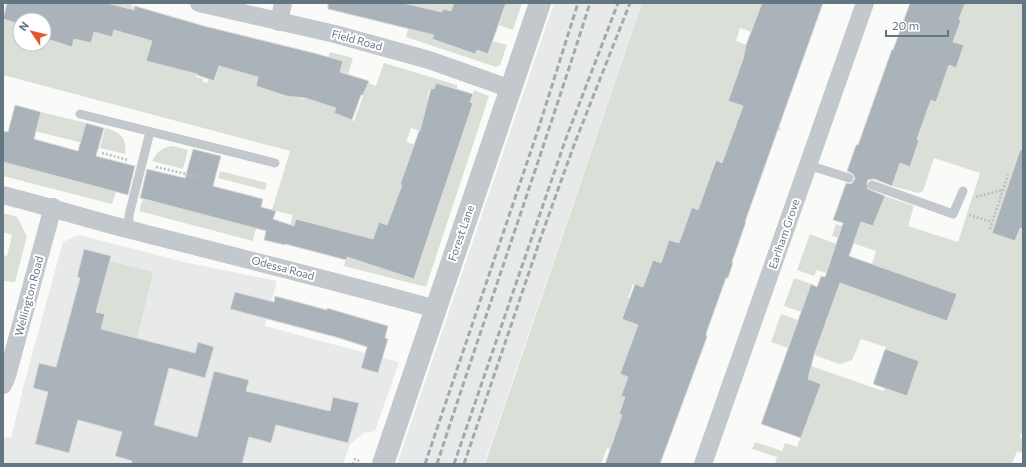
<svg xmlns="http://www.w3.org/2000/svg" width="1026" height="467" font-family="Commissioner,sans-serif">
<rect width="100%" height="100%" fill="#fafaf8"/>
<!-- built -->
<g fill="#e8e9e9">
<polygon points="554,3 642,3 484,464 397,464"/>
<polygon points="79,235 184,262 277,281 265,326 399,362 375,431 364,433 350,444 343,464 3,464 3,436 11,438 24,384 63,242"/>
</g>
<!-- green -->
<g fill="#dadfd7" fill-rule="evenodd">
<path d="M 107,3 L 133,3 L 131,8 L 135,6 L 130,22 L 137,34 L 136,36 L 144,39 L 145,37 L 152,39 L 146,61 L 155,64 L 159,51 L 198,72 L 196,77 L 203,79 L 203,82 L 207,83 L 209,79 L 215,80 L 221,56 L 261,66 L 256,86 L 272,91 L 285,72 L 279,95 L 305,99 L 305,97 L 344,84 L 334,113 L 354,121 L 368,83 L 376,86 L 384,63 L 457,85 L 457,89 L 436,83 L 434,89 L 430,88 L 427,97 L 445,103 L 427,106 L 420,131 L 411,128 L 406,142 L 429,149 L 465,127 L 473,103 L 470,102 L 474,90 L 489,96 L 426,287 L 344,266 L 353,234 L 298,219 L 292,243 L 286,241 L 293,215 L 272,210 L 290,151 L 3,75 L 3,19 L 16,23 L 14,30 L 20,32 L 20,44 L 35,44 L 35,45 L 41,47 L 42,44 L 44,44 L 44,36 L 74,39 L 90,43 L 95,27 ZM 403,178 L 442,197 L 414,279 L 365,263 L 400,245 L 374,236 L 379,223 L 389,226 L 414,190 L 400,185 Z"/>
<polygon points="403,3 454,3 452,8 475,20 444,9 442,12 438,10 434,21 435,31 433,39 488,54 493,41 507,45 500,65 496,67 406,37 414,6"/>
<polygon points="503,3 522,3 513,30 499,25 506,4"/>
<polygon points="642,3 762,3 756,18 785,28 780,42 740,28 736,41 747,45 742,59 771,69 765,85 737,75 728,101 755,111 779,123 781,131 769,125 740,114 726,154 761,176 715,160 712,169 729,176 718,217 692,208 682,235 730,261 669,240 722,284 653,260 649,271 651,290 633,284 628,298 707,326 622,319 648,328 620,374 628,377 621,396 676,415 622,404 619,414 643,422 640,430 619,423 617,431 652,464 607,448 601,464 485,464"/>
<polygon points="965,3 1023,3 1023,429 1020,437 1023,439 1023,453 1017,451 1012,464 775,464 777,457 752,449 755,442 782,451 785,443 797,447 821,384 808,379 811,371 783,361 785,357 883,391 885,388 906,396 919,361 886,350 886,347 861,339 852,360 840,364 814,355 824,277 947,321 957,294 872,264 876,251 832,236 836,224 842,226 859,229 861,222 873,226 881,206 870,191 914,206 908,226 958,242 980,173 934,158 923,191 918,193 892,186 900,163 910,166 919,140 896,132 924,120 929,107 906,99 922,56 956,68 964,46 930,34 933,26 956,34 961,20 935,11"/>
<polygon points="330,52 353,58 348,74 340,72 343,61 328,57"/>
<polygon points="41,112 86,123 84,132 95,146 14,126 38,121"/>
<path d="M 105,128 C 120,132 127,137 125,154 L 100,148 Z"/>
<path d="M 173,146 L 188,150 L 183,169 L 152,161 C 157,152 162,147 173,146 Z"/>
<polygon points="3,162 116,192 112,204 3,176"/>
<polygon points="220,171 267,183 265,190 218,178"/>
<polygon points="143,199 256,228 253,241 139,211"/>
<polygon points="3,213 17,217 27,236 15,282 3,281 3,255 7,256 12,235 3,232"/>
<polygon points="810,234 839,245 834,251 826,273 817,270 814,276 797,270"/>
<polygon points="109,261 153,272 137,338 101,329 105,314 96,312"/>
<polygon points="794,278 811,284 801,312 784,306"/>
<polygon points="781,314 798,320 788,348 771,342"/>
</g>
<!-- building -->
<g fill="#aab3b9" stroke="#dcdcda">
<polygon points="7,3 107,3 134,10 135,6 204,26 314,53 343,61 340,72 369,81 363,95 361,95 352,120 334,113 336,108 305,98 286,96 256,86 258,77 219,66 214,81 197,75 197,74 146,61 152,41 114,30 112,37 94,32 91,43 74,39 72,47 44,38 44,20 20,20 20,32 14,30 16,23 3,19"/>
<polygon points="328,3 403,3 442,12 443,9 451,11 454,3 506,3 488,54 477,50 475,54 458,48 432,39 434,35 328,9"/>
<polygon points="762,3 823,3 745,222 746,222 732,262 733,263 728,278 726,278 706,334 707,337 660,464 605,464 622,415 619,414 625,397 621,396 628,377 620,374 638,325 622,319 635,284 643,287 653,260 661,263 669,240 679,243 692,207 698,210 716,160 722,163 743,106 728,101 743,59 746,45"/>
<polygon points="910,3 965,3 959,19 961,20 953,42 964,45 956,68 949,65 936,102 931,100 917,139 919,140 910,167 900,163 892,186 874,179 868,180 867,183 868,189 885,196 873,226 861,222 849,256 957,294 947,321 840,283 814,355 808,379 821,384 801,438 761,424 811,284 817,287 821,276 825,277 843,223 833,220 846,183 851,184 855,179 853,174 847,171 856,145 858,145 892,49 893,50"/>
<polygon points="436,83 473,94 470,102 473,103 414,279 347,257 346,260 285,244 285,245 264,240 266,231 140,198 147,169 185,178 193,149 221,156 213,186 263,199 261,207 276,211 273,219 294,226 296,219 373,239 379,222 387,225 402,185 400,185 419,131 420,131 431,88 434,89"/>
<polygon points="15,105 41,112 34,139 78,151 86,123 104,128 96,156 135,166 128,195 3,162 3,131 8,132"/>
<polygon points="1020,150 1023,150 1023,229 1020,228 1015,241 992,233"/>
<polygon points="84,249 111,256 96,312 105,314 101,329 195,353 198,342 214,347 205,378 169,368 154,425 197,437 214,371 249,380 246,391 330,411 333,397 359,403 348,443 276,425 271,443 249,437 242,464 131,464 132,461 115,456 122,432 78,420 69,453 35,444 48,392 33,388 39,363 56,367 80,278 77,277"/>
<polygon points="235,292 274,302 275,296 327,310 327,308 388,326 385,338 388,339 378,373 361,368 367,347 339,338 230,309"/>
<polygon points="885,349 919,361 907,396 873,384"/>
</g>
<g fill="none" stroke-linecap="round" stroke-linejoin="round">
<!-- path -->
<g stroke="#bbbfc2" stroke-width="2.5" stroke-dasharray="2 2" stroke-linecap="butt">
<polyline points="102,153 128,160"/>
<polyline points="156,167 199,177"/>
<polyline points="976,197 1002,190"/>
<polyline points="969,215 992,222"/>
<polyline points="990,229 1008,175"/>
<polyline points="353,464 355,459 361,462"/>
</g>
<!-- service -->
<g stroke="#c3c8cc" stroke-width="9">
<polyline points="80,114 275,163"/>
<polyline points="808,165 849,178"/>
<polyline points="872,185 953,214 963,191"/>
<polyline points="129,229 129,215 150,132"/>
</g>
<!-- minor -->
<g stroke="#c3c8cc" stroke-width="18">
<polyline points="199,3 335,34 429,60 511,89"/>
<polyline points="279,22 283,3"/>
<path d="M 3,195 C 46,206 88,219 131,230 C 233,256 335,281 436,309"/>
<polyline points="3,385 7,376 53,207"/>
<polyline points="703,464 865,3"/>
</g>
<!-- tertiary -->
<polyline stroke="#c3c8cc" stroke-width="22" points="383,464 540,3"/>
<!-- rail -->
<g stroke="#a2aab0" stroke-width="3" stroke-dasharray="6 3" stroke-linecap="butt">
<polyline points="425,464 538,130 578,3"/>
<path d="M 437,464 C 487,310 541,157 590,3"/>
<polyline points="454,464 565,141 618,3"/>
<polyline points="464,464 542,234 574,145 630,3"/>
</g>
</g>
<g text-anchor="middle" stroke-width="4" stroke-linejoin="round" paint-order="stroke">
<!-- street labels -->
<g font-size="11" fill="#657683" stroke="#fff">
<text transform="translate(357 40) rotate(15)" y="4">Field Road</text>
<text transform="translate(461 233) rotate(-71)" y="4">Forest Lane</text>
<text transform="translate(784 234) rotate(-71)" y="4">Earlham Grove</text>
<text transform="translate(283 268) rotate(15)" y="4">Odessa Road</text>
<text transform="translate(29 296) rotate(-75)" y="4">Wellington Road</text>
</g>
</g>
<!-- border -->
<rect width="1026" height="467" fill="none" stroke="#657683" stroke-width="8"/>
<!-- north arrow -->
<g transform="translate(32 32) rotate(305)"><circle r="19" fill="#ffffff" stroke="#c1c8cd"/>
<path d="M0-3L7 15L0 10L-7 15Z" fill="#e4572e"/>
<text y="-6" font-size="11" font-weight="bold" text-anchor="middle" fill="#657683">N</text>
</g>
<!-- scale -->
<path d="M886 30v6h62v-6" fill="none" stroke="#657683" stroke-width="2"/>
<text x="892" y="30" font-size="12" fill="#657683" stroke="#ffffff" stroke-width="3" paint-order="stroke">20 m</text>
</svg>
